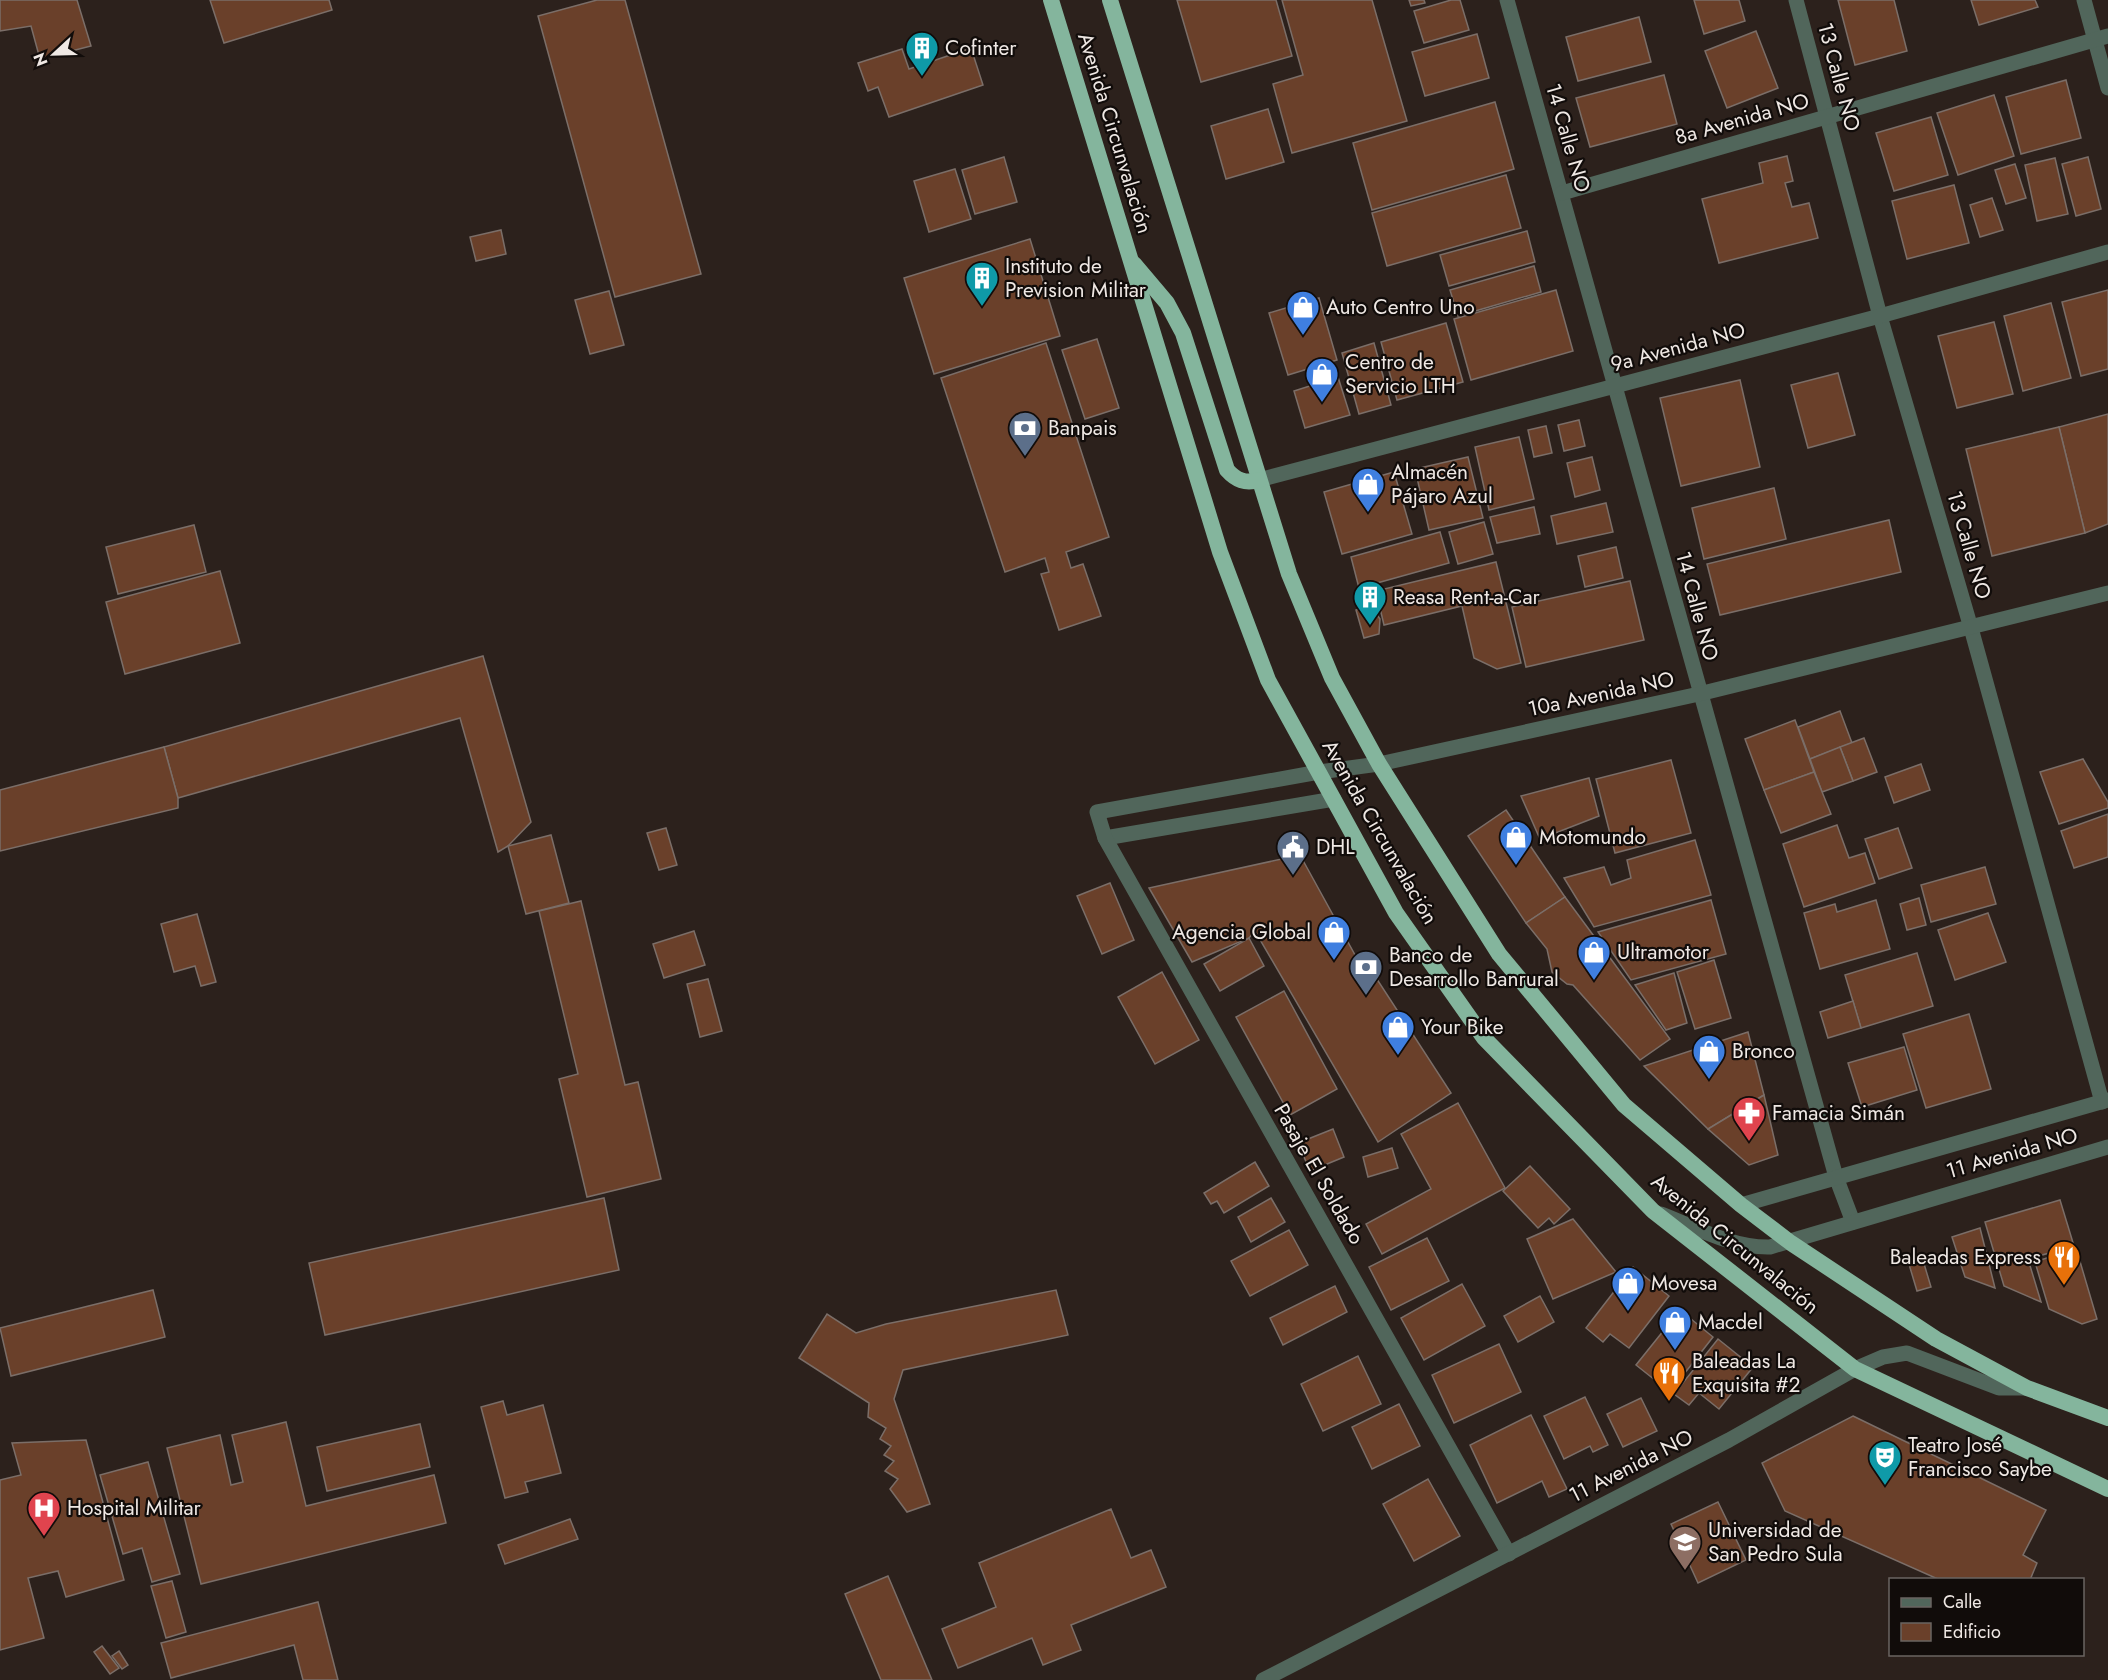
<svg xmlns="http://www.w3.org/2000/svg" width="2108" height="1680" font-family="Jost,sans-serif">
<rect width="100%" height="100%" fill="#2c211c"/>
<!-- building -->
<g fill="#6a402a" stroke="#7b6e68" stroke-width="1.5">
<polygon points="0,0 77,0 91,46 40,59 31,26 0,31"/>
<polygon points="210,0 329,0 332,10 224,43"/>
<polygon points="597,0 625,0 701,274 615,297 538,16"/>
<polygon points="1177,0 1276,0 1292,56 1201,82"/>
<polygon points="1282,0 1372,0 1407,121 1292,153 1273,84 1303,75"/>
<polygon points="1409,0 1424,0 1425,3 1411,6"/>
<polygon points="1451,0 1460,0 1469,30 1424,43 1414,11"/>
<polygon points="1694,0 1739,0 1745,21 1704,34"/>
<polygon points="1838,0 1894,0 1907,51 1855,65"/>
<polygon points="1971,0 2035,0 2038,7 1979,25"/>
<polygon points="1639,17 1651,62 1578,81 1566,37"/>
<polygon points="1756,31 1778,88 1727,108 1705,51"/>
<polygon points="1477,34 1489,78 1425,96 1412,52"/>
<polygon points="971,48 983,85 889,117 878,87 868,91 858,63 902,49 909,69"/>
<polygon points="1664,75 1677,124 1590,147 1576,98"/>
<polygon points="2066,80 2081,138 2021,154 2006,97"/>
<polygon points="1994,95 2014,156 1958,175 1937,113"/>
<polygon points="1495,102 1514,169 1372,210 1353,143"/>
<polygon points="1268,109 1284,162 1226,179 1211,126"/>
<polygon points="1931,117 1948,175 1894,191 1876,133"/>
<polygon points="1787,156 1793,181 1785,183 1792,207 1809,203 1818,238 1719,263 1702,199 1763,183 1759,163"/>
<polygon points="1004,157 1017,202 975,214 962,170"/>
<polygon points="2088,157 2101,209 2076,216 2062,164"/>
<polygon points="2055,158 2068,214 2037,221 2025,165"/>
<polygon points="2015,164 2026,198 2006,204 1995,170"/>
<polygon points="955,169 971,219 929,232 914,181"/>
<polygon points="1506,175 1521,228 1387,266 1372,213"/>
<polygon points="1954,185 1969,243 1907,259 1892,201"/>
<polygon points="1992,198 2003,230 1980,237 1970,205"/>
<polygon points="501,230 506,254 476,261 470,237"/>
<polygon points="1527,231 1535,262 1449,286 1440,255"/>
<polygon points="1030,239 1060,336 934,374 904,278"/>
<polygon points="1534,266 1541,292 1458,316 1450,290"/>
<polygon points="1556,290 1573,351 1471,380 1454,319"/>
<polygon points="2108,290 2108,369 2081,376 2062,302"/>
<polygon points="609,291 624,345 590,354 575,300"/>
<polygon points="1319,298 1337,360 1288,375 1269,313"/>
<polygon points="2051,303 2071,378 2023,391 2004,316"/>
<polygon points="1994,322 2013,394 1957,408 1938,336"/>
<polygon points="1446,323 1463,382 1397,400 1381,342"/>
<polygon points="1097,339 1119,408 1085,419 1062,350"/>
<polygon points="1046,343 1109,537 1066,552 1071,568 1083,564 1101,616 1059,630 1041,574 1049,572 1045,558 1005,572 941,378"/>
<polygon points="1374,343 1391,405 1359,414 1342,353"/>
<polygon points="1838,373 1855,435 1808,448 1791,385"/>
<polygon points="1338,377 1350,415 1305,428 1294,391"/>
<polygon points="1740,380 1760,467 1681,486 1660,398"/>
<polygon points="2108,414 2108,524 2085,533 2059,427"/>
<polygon points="1579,420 1585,446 1564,451 1558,425"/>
<polygon points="1546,426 1552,453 1534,457 1528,430"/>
<polygon points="2059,427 2085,533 1992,556 1966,449"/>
<polygon points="1519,437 1534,499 1489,510 1475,447"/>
<polygon points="1468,457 1483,518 1429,530 1415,469"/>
<polygon points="1592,457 1600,490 1575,497 1567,463"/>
<polygon points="1394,472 1412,534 1342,554 1324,492"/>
<polygon points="1774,488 1786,539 1704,559 1692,508"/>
<polygon points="1606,503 1613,532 1557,544 1551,516"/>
<polygon points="1534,507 1540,534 1497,543 1490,517"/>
<polygon points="1889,520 1901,572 1720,615 1707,564"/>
<polygon points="1484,522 1493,554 1458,564 1449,532"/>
<polygon points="194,525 206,572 118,594 106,547"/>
<polygon points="1440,532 1449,563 1359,588 1351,557"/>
<polygon points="1616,547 1623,578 1585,587 1578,556"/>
<polygon points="1496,562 1521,663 1497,669 1474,658 1462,606 1384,625 1376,591"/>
<polygon points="220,571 240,643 125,674 106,602"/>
<polygon points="1630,581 1644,640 1526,667 1512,607"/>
<polygon points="1371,606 1380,619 1379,634 1364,638 1356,610"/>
<polygon points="483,656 531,822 508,846 498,852 460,718 178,798 164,747"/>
<polygon points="1840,711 1852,743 1810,759 1798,727"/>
<polygon points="1795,720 1814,772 1764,790 1745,739"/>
<polygon points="1864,738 1877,772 1853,781 1840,747"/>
<polygon points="164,747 178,798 178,808 0,851 0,790"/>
<polygon points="1840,747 1853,781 1822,792 1810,759"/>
<polygon points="2083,759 2108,802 2108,808 2059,824 2040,772"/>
<polygon points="1671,760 1691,833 1615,853 1596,779"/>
<polygon points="1921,764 1930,790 1894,803 1885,777"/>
<polygon points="1814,772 1831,814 1781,833 1764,790"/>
<polygon points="1589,778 1599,816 1540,839 1521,796"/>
<polygon points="1506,810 1565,897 1526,923 1468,836"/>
<polygon points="2108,814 2108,857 2074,868 2061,831"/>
<polygon points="1837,825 1849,858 1865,853 1875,883 1804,907 1783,844"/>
<polygon points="666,828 677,865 659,870 647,833"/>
<polygon points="1898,828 1912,868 1879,879 1865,839"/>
<polygon points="551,835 569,903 526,914 508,846"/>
<polygon points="1695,840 1711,895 1594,927 1564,878 1604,867 1611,885 1631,878 1627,860"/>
<polygon points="1300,855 1365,973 1371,970 1451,1093 1378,1142 1255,931 1249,938 1192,962 1149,888"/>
<polygon points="1985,867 1996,904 1931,922 1921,885"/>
<polygon points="1110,883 1134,940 1102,954 1077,896"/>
<polygon points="1565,897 1670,1039 1640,1060 1573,985 1567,984 1552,972 1547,949 1526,923"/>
<polygon points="1919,898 1926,925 1907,930 1900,904"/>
<polygon points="1711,900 1726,954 1631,980 1598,932"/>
<polygon points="1876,900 1890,949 1820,969 1804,913 1835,904 1837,912"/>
<polygon points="581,901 625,1085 638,1082 661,1179 587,1197 559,1079 578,1074 539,911"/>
<polygon points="1988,913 2006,962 1955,980 1938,930"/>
<polygon points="197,914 216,982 201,986 195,966 174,972 161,924"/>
<polygon points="694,931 705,965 664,978 653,944"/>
<polygon points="1249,938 1264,966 1220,991 1204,964"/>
<polygon points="1917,953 1933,1006 1861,1028 1845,975"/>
<polygon points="1714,960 1731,1018 1695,1029 1677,972"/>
<polygon points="1162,972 1199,1040 1155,1064 1118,997"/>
<polygon points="1674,973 1687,1023 1666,1030 1635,985"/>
<polygon points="708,979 722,1031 700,1037 687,984"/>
<polygon points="1284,991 1337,1089 1290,1115 1236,1017"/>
<polygon points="1853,1001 1861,1028 1828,1038 1820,1012"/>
<polygon points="1969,1014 1991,1089 1926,1108 1903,1034"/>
<polygon points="1748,1032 1764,1095 1708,1129 1644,1066"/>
<polygon points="1904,1047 1917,1090 1862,1107 1848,1063"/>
<polygon points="1764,1095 1778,1155 1749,1165 1708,1129"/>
<polygon points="1458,1103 1505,1188 1382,1254 1366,1224 1431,1189 1401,1134"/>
<polygon points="1333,1129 1344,1157 1310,1171 1298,1143"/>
<polygon points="1392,1148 1398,1168 1368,1177 1363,1157"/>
<polygon points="1255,1162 1269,1186 1224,1213 1217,1201 1211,1204 1204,1193"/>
<polygon points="1530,1166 1570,1209 1554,1224 1549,1218 1538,1228 1503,1191"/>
<polygon points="604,1198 619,1270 325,1335 309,1263"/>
<polygon points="1271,1198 1285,1222 1251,1242 1238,1217"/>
<polygon points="2060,1200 2074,1246 2028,1259 2041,1302 2004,1286 1985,1222"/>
<polygon points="1573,1219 1616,1272 1553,1299 1527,1239"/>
<polygon points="1980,1228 1995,1288 1965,1277 1952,1237"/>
<polygon points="1289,1230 1308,1265 1250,1296 1231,1261"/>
<polygon points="1427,1238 1449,1281 1391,1310 1369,1267"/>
<polygon points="2076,1248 2097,1319 2082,1324 2049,1309 2035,1262"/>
<polygon points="1922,1257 1931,1287 1917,1291 1908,1261"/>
<polygon points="1633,1267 1669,1296 1629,1348 1610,1334 1603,1342 1586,1328"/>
<polygon points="1462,1284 1485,1326 1424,1360 1401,1318"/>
<polygon points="1335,1286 1347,1312 1283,1345 1270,1318"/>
<polygon points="153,1290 165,1337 11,1376 0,1328"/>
<polygon points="1056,1290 1068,1335 903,1370 894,1399 930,1504 907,1512 890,1489 898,1479 885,1471 894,1461 884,1455 891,1446 880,1439 886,1428 868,1417 869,1403 799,1358 827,1314 856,1333 886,1324"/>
<polygon points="1540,1296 1554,1322 1518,1342 1504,1316"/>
<polygon points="1680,1310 1713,1337 1670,1392 1636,1365"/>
<polygon points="1718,1339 1753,1367 1719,1409 1699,1393 1689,1405 1674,1394"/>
<polygon points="1499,1344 1521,1392 1454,1423 1432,1375"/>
<polygon points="1358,1356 1381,1404 1323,1431 1301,1384"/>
<polygon points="1585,1397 1608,1445 1593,1452 1590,1446 1564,1459 1544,1416"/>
<polygon points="1641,1398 1657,1431 1623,1447 1607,1414"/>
<polygon points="503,1401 507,1415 543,1405 561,1473 525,1482 528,1492 505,1498 481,1407"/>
<polygon points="1399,1404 1420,1446 1372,1469 1352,1427"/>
<polygon points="1531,1415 1567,1489 1549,1497 1542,1481 1497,1503 1470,1445"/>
<polygon points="1853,1416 2046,1510 2023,1555 2037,1563 2030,1580 1940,1580 1785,1511 1762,1463"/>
<polygon points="286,1422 306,1506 434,1475 446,1523 201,1584 167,1448 220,1435 231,1485 243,1482 232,1435"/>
<polygon points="420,1424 430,1467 327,1491 317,1447"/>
<polygon points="86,1440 124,1580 66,1597 58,1571 28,1578 44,1638 0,1650 0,1480 21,1475 12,1443"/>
<polygon points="148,1462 180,1574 152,1582 142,1548 123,1554 100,1475"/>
<polygon points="1428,1479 1460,1536 1414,1561 1383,1504"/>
<polygon points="1718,1502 1746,1560 1698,1583 1671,1524"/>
<polygon points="1111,1509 1131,1558 1151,1550 1166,1587 1071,1625 1081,1650 1043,1665 1032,1638 958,1668 942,1629 996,1607 979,1563"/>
<polygon points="570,1519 578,1539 505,1564 498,1545"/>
<polygon points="888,1576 932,1680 881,1680 845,1594"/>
<polygon points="172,1581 186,1632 166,1638 151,1586"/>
<polygon points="318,1602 338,1680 303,1680 294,1645 171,1678 161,1643"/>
<polygon points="102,1646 119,1668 110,1674 94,1652"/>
<polygon points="119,1651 128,1665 122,1669 112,1656"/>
</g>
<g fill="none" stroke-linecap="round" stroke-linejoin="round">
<!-- minor -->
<g stroke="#51665b" stroke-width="15">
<path d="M 1507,0 C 1618,392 1725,785 1836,1177 L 1853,1222"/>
<polyline points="1796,0 1880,316 1971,628 2102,1102"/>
<polyline points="2084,0 2108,88"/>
<polyline points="1562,193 2108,36"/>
<polyline points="1259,480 1880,316 2108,252"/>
<polyline points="1105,838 1334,799"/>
<polyline points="1509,1554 1105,838 1097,812 1319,772 1379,764 1699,694 2108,593"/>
</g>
<!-- tertiary -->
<g stroke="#51665b" stroke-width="15">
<polyline points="1741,1205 2108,1100"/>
<path d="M 1661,1214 C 1695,1227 1732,1248 1770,1247 L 2108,1147"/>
<polyline points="1263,1680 1729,1440 1855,1369 1883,1357 1907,1353 1999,1388 2027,1388"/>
</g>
<!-- trunk -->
<g stroke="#84b59d" stroke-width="16">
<polyline points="1051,0 1220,552 1268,680 1396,913 1484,1038 1653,1211 1855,1369 2108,1489"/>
<polyline points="1110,0 1289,574 1332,678 1379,764 1499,954 1624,1105 1741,1205 1791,1243 1936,1339 2027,1388 2108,1418"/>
<path d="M 1134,264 L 1167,303 L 1183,333 L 1227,470 C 1236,480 1245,484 1259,480"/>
</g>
</g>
<!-- icons -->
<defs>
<symbol id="building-pin" viewBox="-11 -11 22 30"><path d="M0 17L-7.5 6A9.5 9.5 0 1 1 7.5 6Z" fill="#0f9aa8" stroke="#110c0a"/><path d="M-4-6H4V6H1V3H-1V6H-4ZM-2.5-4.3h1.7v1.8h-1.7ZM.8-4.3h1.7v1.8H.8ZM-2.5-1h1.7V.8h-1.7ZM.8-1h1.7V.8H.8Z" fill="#fff"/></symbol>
<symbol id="shop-pin" viewBox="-11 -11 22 30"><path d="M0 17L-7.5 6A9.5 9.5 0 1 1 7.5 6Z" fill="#3f7fe0" stroke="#110c0a"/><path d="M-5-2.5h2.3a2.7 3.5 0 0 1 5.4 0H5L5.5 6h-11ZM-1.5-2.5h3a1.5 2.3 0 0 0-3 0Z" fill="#fff"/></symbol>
<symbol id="bank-pin" viewBox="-11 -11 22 30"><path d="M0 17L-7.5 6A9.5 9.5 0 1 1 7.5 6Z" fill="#5c6f8a" stroke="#110c0a"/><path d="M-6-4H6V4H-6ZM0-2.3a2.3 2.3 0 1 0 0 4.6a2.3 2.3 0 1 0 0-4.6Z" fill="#fff"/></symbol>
<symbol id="civic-pin" viewBox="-11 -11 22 30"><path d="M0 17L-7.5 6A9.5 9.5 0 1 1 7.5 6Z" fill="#5c6f8a" stroke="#110c0a"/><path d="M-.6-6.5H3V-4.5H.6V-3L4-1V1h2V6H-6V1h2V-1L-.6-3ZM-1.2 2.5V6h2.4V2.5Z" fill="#fff"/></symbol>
<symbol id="pharmacy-pin" viewBox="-11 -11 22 30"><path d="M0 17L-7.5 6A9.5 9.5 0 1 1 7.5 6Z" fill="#e0444e" stroke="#110c0a"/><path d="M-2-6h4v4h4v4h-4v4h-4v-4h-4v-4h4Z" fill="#fff"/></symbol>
<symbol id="restaurant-pin" viewBox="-11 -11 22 30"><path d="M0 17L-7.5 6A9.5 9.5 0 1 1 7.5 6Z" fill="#e8710a" stroke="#110c0a"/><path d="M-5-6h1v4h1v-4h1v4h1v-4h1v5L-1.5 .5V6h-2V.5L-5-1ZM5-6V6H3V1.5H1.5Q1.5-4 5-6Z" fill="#fff"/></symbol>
<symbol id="theatre-pin" viewBox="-11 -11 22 30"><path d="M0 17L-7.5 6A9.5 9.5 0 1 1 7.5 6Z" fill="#0f9aa8" stroke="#110c0a"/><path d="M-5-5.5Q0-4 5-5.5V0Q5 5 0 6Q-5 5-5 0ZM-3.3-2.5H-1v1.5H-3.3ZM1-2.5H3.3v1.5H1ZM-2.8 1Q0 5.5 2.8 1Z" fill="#fff"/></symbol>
<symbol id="hospital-pin" viewBox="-11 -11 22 30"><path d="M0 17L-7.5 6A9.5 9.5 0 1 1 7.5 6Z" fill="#e0444e" stroke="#110c0a"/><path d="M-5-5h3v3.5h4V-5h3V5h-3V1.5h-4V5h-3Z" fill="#fff"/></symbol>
<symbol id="university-pin" viewBox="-11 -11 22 30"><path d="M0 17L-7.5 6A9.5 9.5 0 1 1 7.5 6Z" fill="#8d6e63" stroke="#110c0a"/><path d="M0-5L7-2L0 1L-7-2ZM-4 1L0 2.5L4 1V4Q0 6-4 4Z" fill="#fff"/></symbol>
</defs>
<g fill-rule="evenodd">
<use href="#building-pin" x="903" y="29" width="38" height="52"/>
<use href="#building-pin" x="963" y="259" width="38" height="52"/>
<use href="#shop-pin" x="1284" y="288" width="38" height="52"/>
<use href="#shop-pin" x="1303" y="355" width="38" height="52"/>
<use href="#bank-pin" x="1006" y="409" width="38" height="52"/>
<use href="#shop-pin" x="1349" y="465" width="38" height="52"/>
<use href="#building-pin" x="1351" y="578" width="38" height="52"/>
<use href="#shop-pin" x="1497" y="818" width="38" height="52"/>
<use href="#civic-pin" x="1274" y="828" width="38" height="52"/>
<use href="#shop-pin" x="1315" y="913" width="38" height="52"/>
<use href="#shop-pin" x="1575" y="933" width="38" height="52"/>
<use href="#bank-pin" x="1347" y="948" width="38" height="52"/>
<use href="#shop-pin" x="1379" y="1008" width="38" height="52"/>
<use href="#shop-pin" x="1690" y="1032" width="38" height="52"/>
<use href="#pharmacy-pin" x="1730" y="1094" width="38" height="52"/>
<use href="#restaurant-pin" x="2045" y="1238" width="38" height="52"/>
<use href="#shop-pin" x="1609" y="1264" width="38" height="52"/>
<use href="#shop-pin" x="1656" y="1303" width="38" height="52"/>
<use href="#restaurant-pin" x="1650" y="1354" width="38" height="52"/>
<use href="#theatre-pin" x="1866" y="1438" width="38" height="52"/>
<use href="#hospital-pin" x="25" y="1489" width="38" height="52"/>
<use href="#university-pin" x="1666" y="1523" width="38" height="52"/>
</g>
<g text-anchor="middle" stroke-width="4.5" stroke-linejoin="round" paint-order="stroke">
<!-- poi labels -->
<g font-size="21" fill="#efe8e4" stroke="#110c0a" text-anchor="start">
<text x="945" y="55">Cofinter</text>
<text x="1005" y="273">Instituto de<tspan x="1005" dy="24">Prevision Militar</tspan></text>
<text x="1326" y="314">Auto Centro Uno</text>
<text x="1345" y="369">Centro de<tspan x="1345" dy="24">Servicio LTH</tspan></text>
<text x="1048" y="435">Banpais</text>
<text x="1391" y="479">Almacén<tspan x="1391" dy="24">Pájaro Azul</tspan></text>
<text x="1393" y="604">Reasa Rent-a-Car</text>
<text x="1539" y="844">Motomundo</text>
<text x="1316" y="854">DHL</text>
<text x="1311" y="939" text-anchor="end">Agencia Global</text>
<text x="1617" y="959">Ultramotor</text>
<text x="1389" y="962">Banco de<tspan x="1389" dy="24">Desarrollo Banrural</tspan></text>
<text x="1421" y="1034">Your Bike</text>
<text x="1732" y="1058">Bronco</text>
<text x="1772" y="1120">Famacia Simán</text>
<text x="2041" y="1264" text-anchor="end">Baleadas Express</text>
<text x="1651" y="1290">Movesa</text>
<text x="1698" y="1329">Macdel</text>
<text x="1692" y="1368">Baleadas La<tspan x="1692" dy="24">Exquisita #2</tspan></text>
<text x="1908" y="1452">Teatro José<tspan x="1908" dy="24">Francisco Saybe</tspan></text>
<text x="67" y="1515">Hospital Militar</text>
<text x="1708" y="1537">Universidad de<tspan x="1708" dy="24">San Pedro Sula</tspan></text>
</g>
<!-- street labels -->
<g font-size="21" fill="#efe8e4" stroke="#110c0a">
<text transform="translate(1839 77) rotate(75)" y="7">13 Calle NO</text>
<text transform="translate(1742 119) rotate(-16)" y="7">8a Avenida NO</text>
<text transform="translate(1115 133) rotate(73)" y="7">Avenida Circunvalación</text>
<text transform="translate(1568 138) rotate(74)" y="7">14 Calle NO</text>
<text transform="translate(1678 347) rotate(-15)" y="7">9a Avenida NO</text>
<text transform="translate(1969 545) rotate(74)" y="7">13 Calle NO</text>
<text transform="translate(1697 606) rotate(75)" y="7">14 Calle NO</text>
<text transform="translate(1601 694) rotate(-12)" y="7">10a Avenida NO</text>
<text transform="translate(1380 832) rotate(60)" y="7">Avenida Circunvalación</text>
<text transform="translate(2012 1153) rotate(-16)" y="7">11 Avenida NO</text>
<text transform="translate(1319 1174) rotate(60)" y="7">Pasaje El Soldado</text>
<text transform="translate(1735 1244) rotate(39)" y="7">Avenida Circunvalación</text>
<text transform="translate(1631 1466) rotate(-27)" y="7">11 Avenida NO</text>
</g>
</g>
<!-- legend -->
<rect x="1889" y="1578" width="195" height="78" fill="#110c0a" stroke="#6a6461" stroke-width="1.5"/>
<rect x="1901" y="1598" width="30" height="9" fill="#51665b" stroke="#6a6461" stroke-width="1.5"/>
<text x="1943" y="1608" font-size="18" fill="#efe8e4">Calle</text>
<rect x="1901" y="1623" width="30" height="18" fill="#6a402a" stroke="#6a6461" stroke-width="1.5"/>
<text x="1943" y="1638" font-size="18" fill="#efe8e4">Edificio</text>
<!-- north arrow -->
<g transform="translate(54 54) rotate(248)" stroke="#110c0a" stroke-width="4.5" paint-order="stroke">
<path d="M0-4.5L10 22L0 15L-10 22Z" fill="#efe8e4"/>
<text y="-9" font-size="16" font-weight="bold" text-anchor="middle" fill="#efe8e4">N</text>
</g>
</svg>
